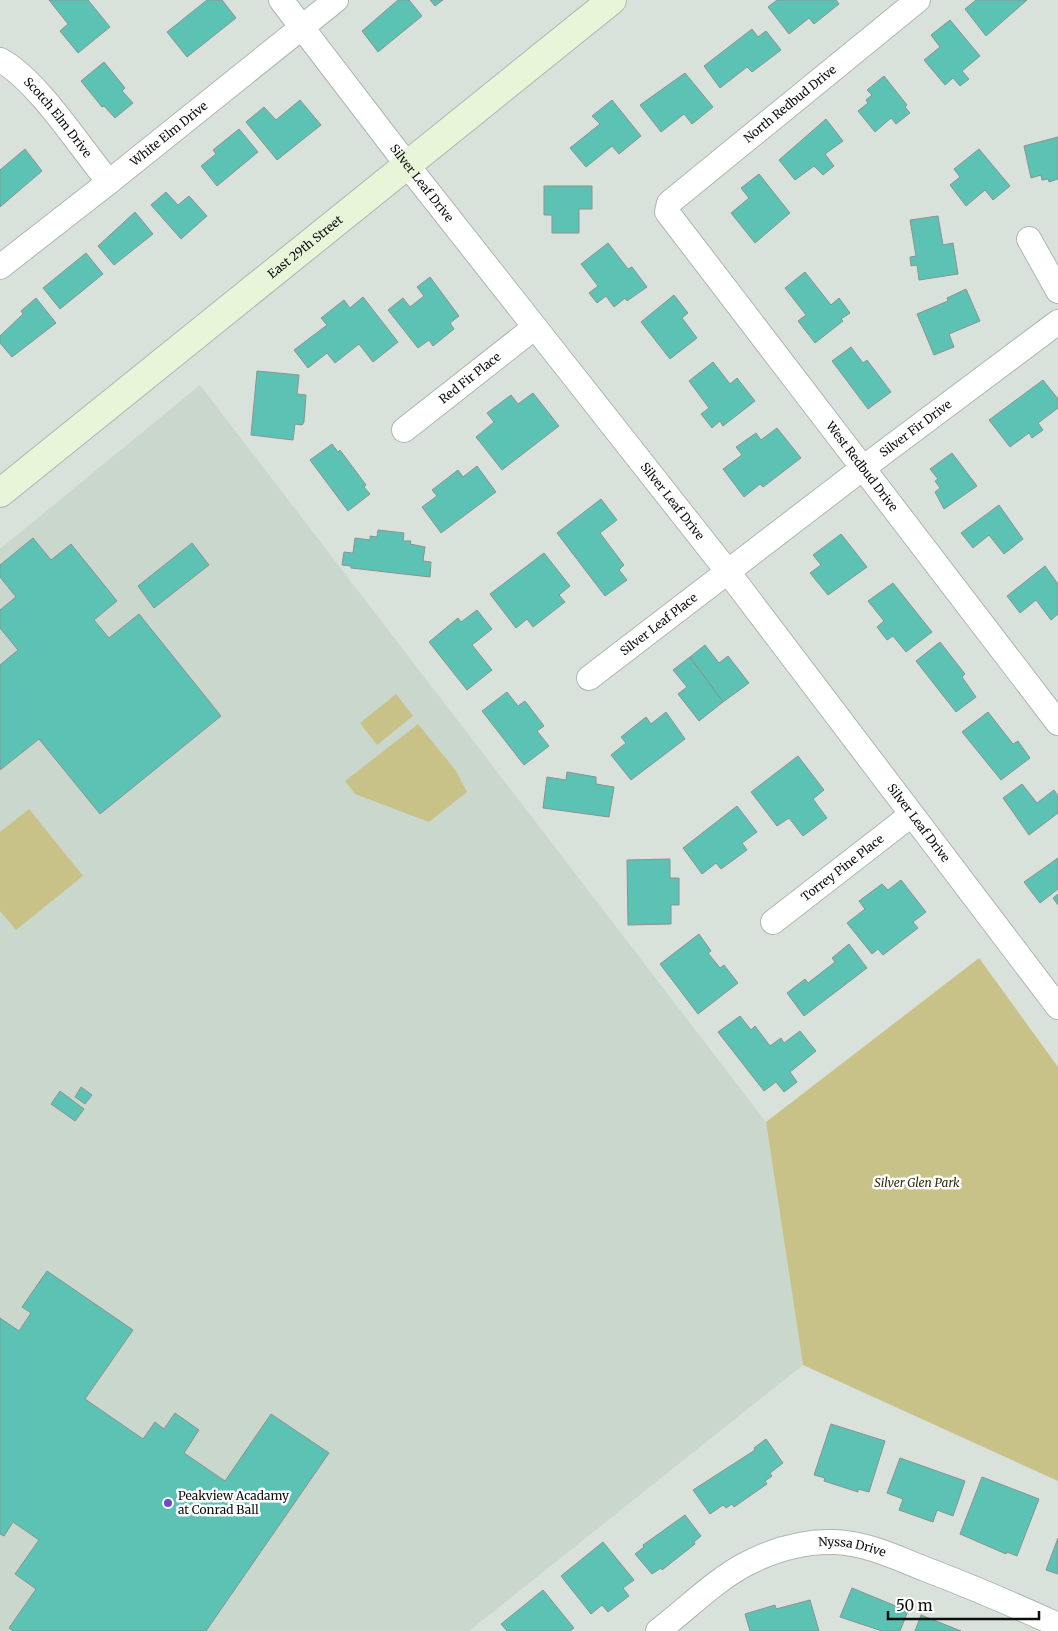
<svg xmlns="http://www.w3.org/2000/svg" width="1058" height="1631" font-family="Merriweather,serif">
<rect width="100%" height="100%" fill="#d9e1db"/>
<!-- built -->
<polygon fill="#c9d7cd" points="200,385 766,1122 803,1365 469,1631 0,1631 0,549"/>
<!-- green -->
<g fill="#c9c288">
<polygon points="396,694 413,716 377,745 360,723"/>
<polygon points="418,724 456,771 467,792 429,822 355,794 345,781"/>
<polygon points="29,809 83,876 16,930 0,911 0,832"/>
<polygon points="979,958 1058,1067 1058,1481 803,1365 766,1122"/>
</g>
<!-- building -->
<g fill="#5cc2b3" stroke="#8a9391">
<polygon points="49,0 88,0 110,27 78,53 60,31 68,24"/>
<polygon points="207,0 222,0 236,18 187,57 167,32"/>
<polygon points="398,0 409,0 422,16 378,52 362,31"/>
<polygon points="430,0 443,0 435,6"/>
<polygon points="777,0 836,0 839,4 814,24 809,18 789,34 768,7"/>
<polygon points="976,0 1027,0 986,36 965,9"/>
<polygon points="950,20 980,56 962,71 969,79 960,86 953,78 945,85 924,60 940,47 931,35"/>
<polygon points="752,29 758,37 766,31 781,50 752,72 747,67 720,88 704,66"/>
<polygon points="104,62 125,88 122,91 133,103 115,118 104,106 102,107 81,81"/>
<polygon points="685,73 713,107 692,124 684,114 661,132 640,105"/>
<polygon points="884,76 907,105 905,107 910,113 896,124 891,118 875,132 858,111 868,103 866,100 872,95 867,90"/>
<polygon points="300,100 321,125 277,160 246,122 264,107 276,120"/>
<polygon points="612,100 641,136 619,154 612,146 586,167 570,148 600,124 592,116"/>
<polygon points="826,119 843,141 825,154 834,166 823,175 814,166 795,180 779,160"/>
<polygon points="239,129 258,152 217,186 201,166 216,154 213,150"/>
<polygon points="1058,137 1058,179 1049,182 1048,179 1042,180 1041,175 1031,178 1024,146"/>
<polygon points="25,149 42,171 0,207 0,170"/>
<polygon points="979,149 1010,186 993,200 985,190 966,206 950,185 960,177 954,169"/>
<polygon points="759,174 790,213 755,243 731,213 749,198 741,188"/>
<polygon points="544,186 592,186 592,209 579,209 579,233 552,233 552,215 544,215"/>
<polygon points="166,192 178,205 189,196 207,216 181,239 151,205"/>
<polygon points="135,212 153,234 114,265 98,246"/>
<polygon points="938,216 943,245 953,243 958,274 919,280 917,265 911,266 910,257 916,256 910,220"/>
<polygon points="608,243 628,269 632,267 647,287 627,301 625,298 614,307 606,296 597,303 589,293 598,286 581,264"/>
<polygon points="86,253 103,274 60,309 43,288"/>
<polygon points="805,272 831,305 839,298 850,313 841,319 843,321 815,343 798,321 806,315 785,288"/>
<polygon points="430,277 459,316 450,323 454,329 433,346 429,340 418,348 388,310 403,298 410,307 424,296 417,287"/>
<polygon points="966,289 980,321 949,334 954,347 934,355 917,314 948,301 947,298"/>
<polygon points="674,295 688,313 682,318 697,338 670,359 641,322"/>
<polygon points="363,297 398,342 373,362 359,344 335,363 327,353 308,368 294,350 327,325 321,318 344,300 350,308"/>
<polygon points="36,298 56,323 12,357 0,343 0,336 23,314 21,311"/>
<polygon points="851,347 863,363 867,360 891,392 868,409 832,361"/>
<polygon points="713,362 730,384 737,378 755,401 723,426 720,421 712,428 701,414 709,408 689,381"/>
<polygon points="257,371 299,375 297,394 306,395 304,422 302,425 295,424 293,440 251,435"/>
<polygon points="1043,380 1058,399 1058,408 1038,423 1043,430 1032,438 1029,433 1010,447 989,420"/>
<polygon points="533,393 559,426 502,470 476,437 494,422 487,413 511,395 518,404"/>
<polygon points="777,428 801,458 763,487 760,484 744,497 723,469 742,455 736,447 756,433 761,440"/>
<polygon points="332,444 338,452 340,450 366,485 364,487 370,494 348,511 310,460"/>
<polygon points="952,453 977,486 944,509 935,492 940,488 935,481 938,479 930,469"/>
<polygon points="477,466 496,492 441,533 422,507 437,496 432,490 458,470 463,477"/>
<polygon points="601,499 617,520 600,533 624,565 619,570 627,580 605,596 557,533"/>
<polygon points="999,505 1023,539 1004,554 989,535 973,548 961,533"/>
<polygon points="378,530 404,533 403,541 411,541 410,544 425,547 423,561 431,562 430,577 351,568 351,566 342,565 344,552 353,553 355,538 370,540 370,536 377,537"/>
<polygon points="841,534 867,567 828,595 810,573 821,565 813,555"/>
<polygon points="33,538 51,560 71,544 117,601 94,620 109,638 139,614 221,716 100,814 39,739 0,770 0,665 18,650 0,628 0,610 16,597 0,577 0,565"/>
<polygon points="192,543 209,565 154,608 138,586"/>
<polygon points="544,553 570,586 559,595 565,602 533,627 527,619 516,628 490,594"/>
<polygon points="1045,566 1058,584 1058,614 1051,620 1036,600 1020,613 1007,596"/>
<polygon points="893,583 932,632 906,652 893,636 887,640 877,627 884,621 868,601"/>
<polygon points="477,610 492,629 472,645 492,670 467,690 429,642 458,618 461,622"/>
<polygon points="940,642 965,674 962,677 976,697 956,712 916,661"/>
<polygon points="705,645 719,663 728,656 749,683 723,702 690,657"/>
<polygon points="690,657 723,702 699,721 678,694 687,687 673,670"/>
<polygon points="507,692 518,706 525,701 544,726 537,731 549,746 524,765 482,711"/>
<polygon points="666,712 685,739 631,780 611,755 626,743 621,737 646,717 651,724"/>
<polygon points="988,712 1013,744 1018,741 1030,758 1001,780 962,732"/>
<polygon points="798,756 824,790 813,799 827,818 803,836 789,818 777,826 751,792"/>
<polygon points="567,772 596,777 596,784 614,787 609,817 543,808 547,777 566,780"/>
<polygon points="1022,784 1037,803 1054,790 1058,796 1058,813 1029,835 1003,798"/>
<polygon points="737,806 757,832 742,843 747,850 721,869 716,863 702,874 683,848"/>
<polygon points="1058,858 1058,889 1040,903 1024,882"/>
<polygon points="670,859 670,878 679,878 679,905 671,905 671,924 628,925 627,860"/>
<polygon points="901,880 926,912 913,922 918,928 883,955 878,949 872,954 847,923 865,909 859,901 882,884 888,890"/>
<polygon points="1058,894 1058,905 1053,898"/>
<polygon points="699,934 711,951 708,953 720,968 724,965 738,983 698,1014 660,964"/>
<polygon points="849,944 867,968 804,1016 787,993 805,979 808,983 835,962 832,958"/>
<polygon points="740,1016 751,1030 755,1026 770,1046 781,1038 784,1043 800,1031 816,1051 790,1072 797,1082 784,1092 776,1082 764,1091 718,1032"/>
<polygon points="81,1087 92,1095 85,1104 75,1097"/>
<polygon points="60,1091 84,1109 75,1121 51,1104"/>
<polygon points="47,1271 133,1330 85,1399 143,1439 155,1422 164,1429 175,1413 199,1430 184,1453 225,1481 271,1414 329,1453 206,1631 13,1631 9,1628 36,1589 15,1574 39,1540 13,1522 4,1536 0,1534 0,1318 19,1331 31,1313 22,1307"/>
<polygon points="831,1424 885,1441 869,1492 858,1489 858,1492 824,1481 825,1478 814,1475"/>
<polygon points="766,1439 783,1463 770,1473 772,1476 765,1481 767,1484 734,1507 732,1504 726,1508 723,1505 710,1514 693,1490 755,1450 754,1448"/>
<polygon points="900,1458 965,1481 953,1516 937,1510 933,1522 899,1510 903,1499 887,1493"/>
<polygon points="982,1477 1039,1499 1017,1556 1007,1552 1006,1554 960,1534"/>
<polygon points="685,1515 701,1536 694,1542 695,1544 662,1570 661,1568 652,1574 635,1554 644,1547 643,1545"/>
<polygon points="1058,1538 1058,1574 1046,1570"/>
<polygon points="603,1542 634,1580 623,1588 629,1596 608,1612 602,1605 591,1614 561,1576"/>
<polygon points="852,1588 908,1611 900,1631 882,1631 840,1617"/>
<polygon points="543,1590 574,1628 570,1631 507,1631 501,1624"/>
<polygon points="810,1600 819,1631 750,1631 745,1614 775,1605 776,1609"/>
<polygon points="921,1615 961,1631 915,1631"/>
</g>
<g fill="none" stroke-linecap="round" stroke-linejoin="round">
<defs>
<g id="minor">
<path id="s1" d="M 281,0 L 408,166 L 728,572 L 1058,1007"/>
<path id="s2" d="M 918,0 L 669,203 L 667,212 L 1058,723"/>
<path id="s3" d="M 0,60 C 37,79 81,149 109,182"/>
<polyline points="1029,239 1058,291"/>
<path id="s4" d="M 0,267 L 109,182 L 336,0"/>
<path id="s5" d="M 404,430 L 535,327"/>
<path id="s6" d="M 589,678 L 863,468 L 1058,322"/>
<path id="s7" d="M 773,922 L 911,815"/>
<path id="s8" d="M 658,1631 C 687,1609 714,1581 746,1564 C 773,1550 803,1541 834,1542 C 866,1543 895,1557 925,1569 C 970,1586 1014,1605 1058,1625"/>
</g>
<g id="secondary">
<path id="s9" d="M 0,493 L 612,0"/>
</g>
</defs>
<!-- minor casing -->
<use href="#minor" stroke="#aeb6b1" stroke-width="26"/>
<!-- secondary casing -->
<use href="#secondary" stroke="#aeb6b1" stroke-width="30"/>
<!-- minor -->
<use href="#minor" stroke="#fff" stroke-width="24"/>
<!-- secondary -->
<use href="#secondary" stroke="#e8f5d8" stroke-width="28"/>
</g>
<!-- markers -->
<circle fill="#6b4dc6" stroke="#fff" stroke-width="2" cx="168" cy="1503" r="5"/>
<g text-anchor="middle" stroke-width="5" stroke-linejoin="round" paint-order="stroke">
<!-- street labels -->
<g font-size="12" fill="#0c0e0c" stroke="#fff">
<text transform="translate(790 104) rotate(-39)" y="4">North Redbud Drive</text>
<text dy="4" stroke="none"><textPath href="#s3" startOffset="82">Scotch Elm Drive</textPath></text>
<text dy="4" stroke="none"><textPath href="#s4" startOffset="215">White Elm Drive</textPath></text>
<text dy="4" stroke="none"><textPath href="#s1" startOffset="231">Silver Leaf Drive</textPath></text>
<text dy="4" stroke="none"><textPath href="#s9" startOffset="392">East 29th Street</textPath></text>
<text dy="4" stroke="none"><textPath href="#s5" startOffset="84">Red Fir Place</textPath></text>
<text dy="4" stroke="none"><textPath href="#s6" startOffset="411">Silver Fir Drive</textPath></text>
<text dy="4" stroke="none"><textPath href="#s2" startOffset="651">West Redbud Drive</textPath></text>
<text dy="4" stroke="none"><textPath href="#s1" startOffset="636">Silver Leaf Drive</textPath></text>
<text dy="4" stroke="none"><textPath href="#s6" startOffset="88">Silver Leaf Place</textPath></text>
<text dy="4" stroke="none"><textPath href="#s1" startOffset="1041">Silver Leaf Drive</textPath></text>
<text dy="4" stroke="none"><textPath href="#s7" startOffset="88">Torrey Pine Place</textPath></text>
<text dy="4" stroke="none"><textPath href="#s8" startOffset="221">Nyssa Drive</textPath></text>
</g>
<!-- park labels -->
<g font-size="12" font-style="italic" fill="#312c0a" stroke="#fff">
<text x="917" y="1187">Silver Glen Park</text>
</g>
<!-- poi labels -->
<g font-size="12" fill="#0c0e0c" stroke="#fff" text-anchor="start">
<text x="178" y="1500">Peakview Acadamy<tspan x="178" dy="14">at Conrad Ball</tspan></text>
</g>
</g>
<!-- scale -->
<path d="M888 1611v8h151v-8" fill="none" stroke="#0c0e0c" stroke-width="2.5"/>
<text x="896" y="1611" font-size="15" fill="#0c0e0c" stroke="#ffffff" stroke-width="4" paint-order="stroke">50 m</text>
</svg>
